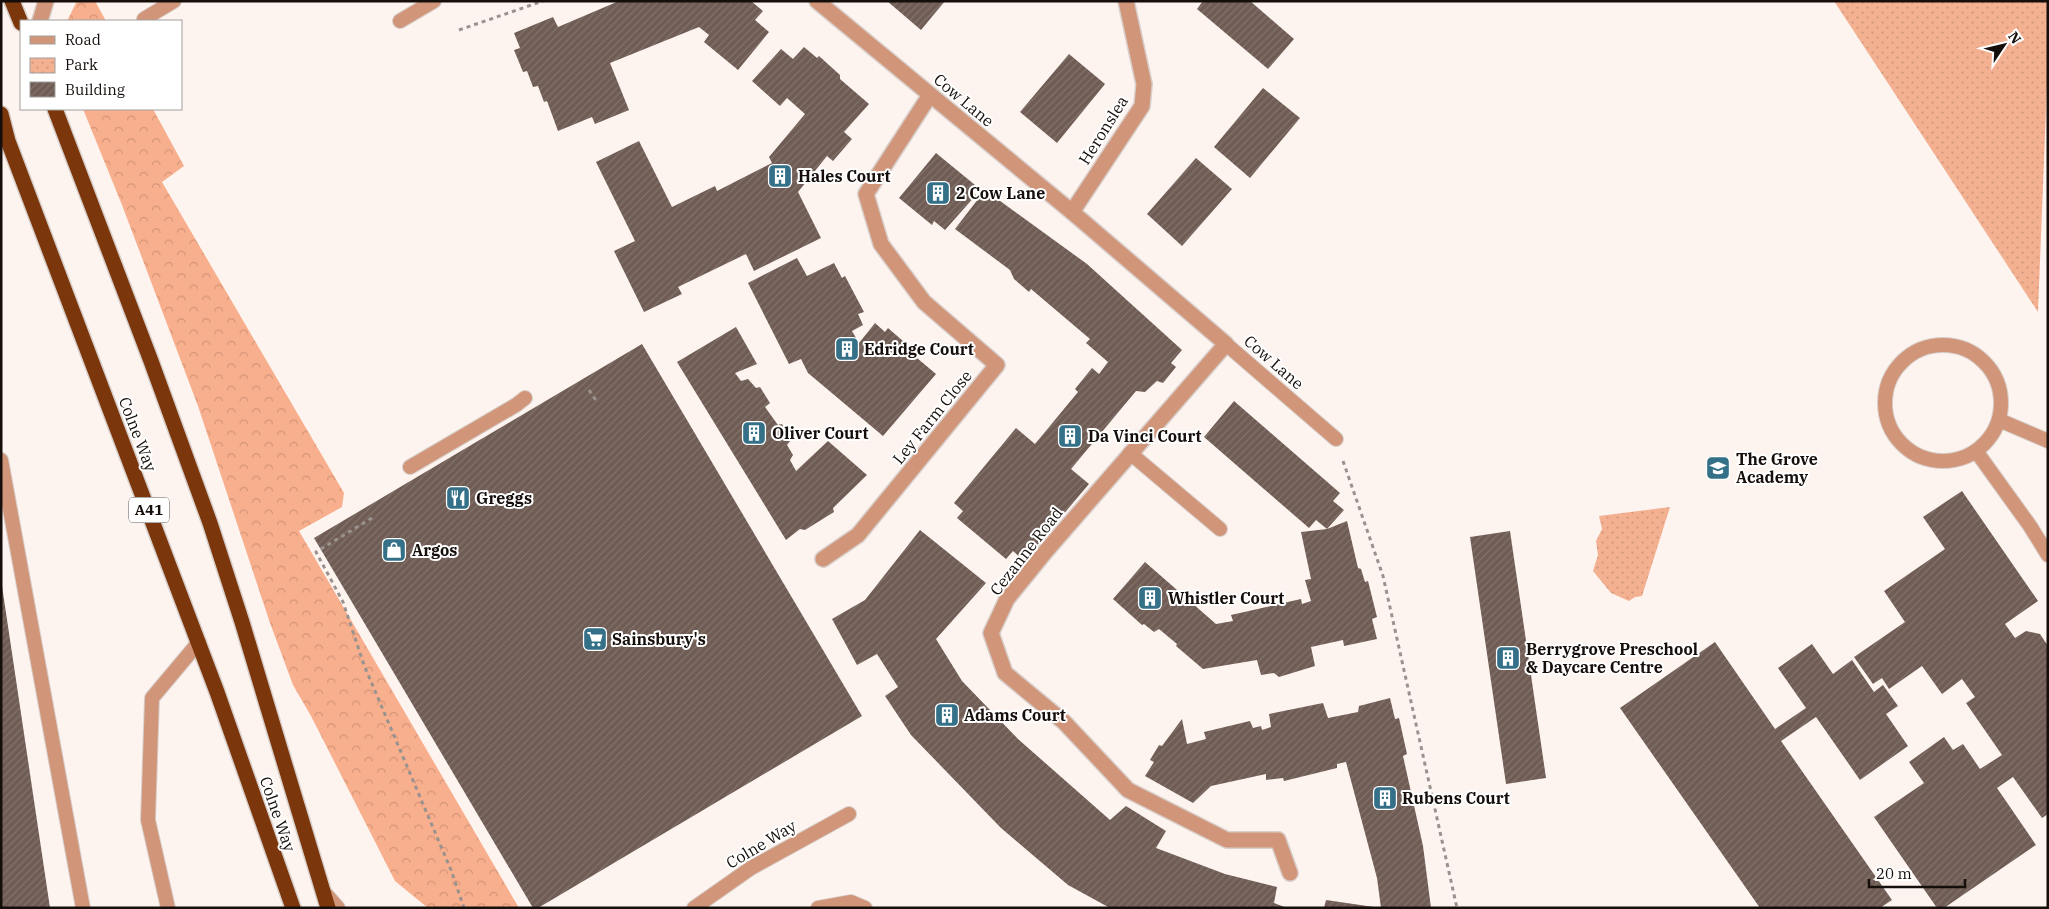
<svg xmlns="http://www.w3.org/2000/svg" width="2049" height="909" font-family="'IBM Plex Serif',serif">
<defs>
<pattern id="forest-crowns" width="20" height="18" patternUnits="userSpaceOnUse" patternTransform="scale(1.25)"><rect width="20" height="18" fill="#f8af8d"/><path d="M2 6a3 3 0 1 1 6 0M12 15a3 3 0 1 1 6 0" fill="none" stroke="#d49578"/></pattern>
<pattern id="park-dots" width="8" height="8" patternUnits="userSpaceOnUse" patternTransform="scale(1.25)"><rect width="8" height="8" fill="#f4b191"/><path d="M2 2h.1M6 6h.1" fill="none" stroke="#d0977c" stroke-width="1.8" stroke-linecap="round"/></pattern>
<pattern id="building-hatch" width="6" height="6" patternUnits="userSpaceOnUse" patternTransform="scale(1.25)"><rect width="6" height="6" fill="#6f5c54"/><path d="M-1 1l2-2M0 6l6-6M5 7l2-2" fill="none" stroke="#82736c"/></pattern>
</defs>
<rect width="100%" height="100%" fill="#fdf4f0"/>
<!-- forest -->
<g fill="url(#forest-crowns)">
<polygon points="77,1 95,1 106,21 67,21"/>
<polygon points="83,109 153,109 184,166 162,182 344,493 342,507 299,531 519,908 428,908 395,881 311,716 293,685 270,623 198,406 122,205"/>
</g>
<!-- park -->
<g fill="url(#park-dots)">
<polygon points="1834,1 2048,1 2048,59 2038,312"/>
<polygon points="1670,507 1642,596 1635,597 1629,601 1611,593 1593,571 1598,555 1596,541 1602,529 1599,516"/>
</g>
<!-- building -->
<g fill="url(#building-hatch)">
<polygon points="619,1 751,1 763,11 755,20 769,32 738,70 704,42 709,35 699,27 610,63 629,110 595,124 592,117 558,131 547,101 544,102 538,86 533,87 527,71 523,72 514,50 520,48 514,33 553,17 558,27"/>
<polygon points="887,1 945,1 921,30"/>
<polygon points="1203,1 1250,1 1294,39 1268,69 1197,9"/>
<polygon points="804,47 817,58 819,56 840,75 840,79 869,104 844,132 852,139 833,161 827,156 798,192 821,238 754,271 746,254 678,287 682,294 644,312 614,251 635,241 596,162 639,141 672,207 715,186 717,191 772,163 769,157 805,114 787,98 780,106 752,81 781,49 793,59"/>
<polygon points="1069,54 1105,84 1057,143 1020,112"/>
<polygon points="1263,88 1300,118 1250,178 1214,147"/>
<polygon points="936,153 975,185 971,191 976,195 945,230 934,221 932,225 899,198"/>
<polygon points="1196,158 1232,189 1182,246 1147,214"/>
<polygon points="985,190 1087,264 1182,350 1171,363 1176,367 1163,383 1157,381 1145,392 1136,391 1071,469 1089,484 1024,561 1013,551 1006,559 957,518 963,511 954,503 1016,428 1035,444 1078,392 1075,389 1092,368 1099,374 1108,362 1086,343 1090,339 1031,289 1029,292 1014,279 1010,270 955,229"/>
<polygon points="797,258 807,276 834,263 842,278 845,276 864,312 858,314 863,325 852,331 859,343 875,323 885,332 888,328 919,355 917,358 936,374 883,436 808,373 801,359 789,364 748,283"/>
<polygon points="736,327 757,364 735,373 741,381 748,379 756,388 760,387 770,403 765,407 778,425 782,424 791,440 787,445 793,455 790,460 796,471 828,441 867,475 833,508 834,512 805,530 800,529 786,540 677,362"/>
<polygon points="642,344 862,716 538,908 533,908 314,538"/>
<polygon points="1234,401 1340,493 1333,501 1344,510 1327,529 1316,520 1309,528 1204,437"/>
<polygon points="1962,491 2038,601 2005,624 2015,638 2026,631 2040,634 2048,646 2048,814 2042,818 2013,777 1997,788 2036,845 1944,908 1937,908 1874,817 1924,783 1909,762 1944,737 1953,750 1963,744 1980,769 2002,755 1966,703 1975,697 1962,679 1942,694 1922,666 1889,689 1882,678 1873,684 1854,657 1905,622 1884,591 1945,549 1923,517"/>
<polygon points="1347,521 1358,568 1361,569 1365,582 1368,581 1377,617 1372,619 1377,639 1344,646 1343,640 1311,647 1315,666 1279,677 1274,673 1261,675 1257,660 1203,669 1176,646 1177,644 1159,629 1154,632 1144,624 1142,625 1113,599 1145,562 1216,624 1233,621 1231,615 1301,599 1302,604 1311,601 1305,580 1311,579 1301,532 1327,529"/>
<polygon points="920,530 986,583 936,639 962,681 1018,739 1110,820 1126,806 1166,831 1156,848 1225,874 1277,887 1274,903 1287,908 1110,908 1068,885 1001,828 911,735 885,696 898,687 877,654 857,665 832,619 865,600"/>
<polygon points="1510,531 1546,778 1506,784 1470,537"/>
<polygon points="1,586 2,586 50,908 1,908"/>
<polygon points="1715,642 1775,729 1806,708 1778,668 1812,644 1833,674 1852,660 1874,692 1883,685 1898,706 1886,714 1908,746 1860,780 1816,717 1781,741 1892,900 1880,908 1760,908 1620,708"/>
<polygon points="1390,698 1395,719 1399,718 1407,754 1403,756 1423,846 1431,908 1381,908 1377,878 1346,762 1337,764 1337,768 1284,781 1283,778 1266,780 1266,774 1211,786 1193,803 1145,776 1154,762 1150,760 1159,745 1162,746 1182,719 1187,744 1206,739 1204,732 1250,721 1253,728 1261,726 1262,730 1271,727 1269,714 1323,703 1328,718 1358,712 1359,706"/>
<polygon points="1326,900 1374,907 1374,908 1324,908"/>
</g>
<g fill="none" stroke-linecap="round" stroke-linejoin="round">
<defs>
<g id="lane">
<polyline points="144,19 174,1"/>
<polyline points="400,21 434,1"/>
<polyline points="1226,344 1336,439"/>
<circle cx="1943" cy="403" r="58"/>
<polyline points="1999,420 2048,441"/>
<polyline points="1976,451 2030,526 2048,555"/>
<polyline points="1130,453 1220,529"/>
<polyline points="1,460 83,908"/>
<polyline points="410,467 516,405 525,398"/>
<polyline points="323,891 338,908"/>
<polyline points="168,908 148,820 152,698 199,642"/>
<polyline points="694,908 751,868 849,814"/>
<polyline points="818,908 851,902 865,908"/>
</g>
<g id="street">
<polyline points="817,1 1072,212 1226,344 1046,551 1007,599 991,633 1005,673 1064,722 1128,790 1227,840 1278,840 1290,873"/>
<polyline points="40,21 46,1"/>
<polyline points="1072,212 1142,106 1144,84 1126,1"/>
<polyline points="823,559 858,535 997,365 924,302 881,244 866,194 930,95"/>
</g>
<g id="highway">
<polyline points="12,1 21,23"/>
<polyline points="55,109 151,361 210,523 242,622 328,908"/>
<polyline points="1,114 8,141 217,692 293,908"/>
</g>
</defs>
<!-- lane casing -->
<use href="#lane" stroke="#d8cfcb" stroke-width="16"/>
<!-- street casing -->
<use href="#street" stroke="#d8cfcb" stroke-width="18"/>
<!-- highway casing -->
<use href="#highway" stroke="#d8cfcb" stroke-width="18"/>
<!-- path -->
<g stroke="#9a928e" stroke-width="3" stroke-dasharray="4 4" stroke-linecap="butt">
<polyline points="459,30 543,1"/>
<polyline points="589,390 597,402"/>
<polyline points="1343,461 1383,576 1457,908"/>
<polyline points="372,518 316,552 343,602 364,665 451,870 464,908"/>
</g>
<!-- lane -->
<use href="#lane" stroke="#d1967a" stroke-width="14"/>
<!-- street -->
<use href="#street" stroke="#d1967a" stroke-width="15"/>
<!-- highway -->
<use href="#highway" stroke="#7b360c" stroke-width="15"/>
</g>
<!-- icons -->
<defs>
<symbol id="building-square" viewBox="-11 -11 22 22"><rect x="-9" y="-9" width="18" height="18" rx="4" fill="#347087" stroke="#fff"/><path d="M-4-6H4V6H1V3H-1V6H-4ZM-2.5-4.3h1.7v1.8h-1.7ZM.8-4.3h1.7v1.8H.8ZM-2.5-1h1.7V.8h-1.7ZM.8-1h1.7V.8H.8Z" fill="#fff"/></symbol>
<symbol id="school-square" viewBox="-11 -11 22 22"><rect x="-9" y="-9" width="18" height="18" rx="4" fill="#347087" stroke="#fff"/><path d="M0-5L7-2L0 1L-7-2ZM-4 1L0 2.5L4 1V4Q0 6-4 4Z" fill="#fff"/></symbol>
<symbol id="restaurant-square" viewBox="-11 -11 22 22"><rect x="-9" y="-9" width="18" height="18" rx="4" fill="#347087" stroke="#fff"/><path d="M-5-6h1v4h1v-4h1v4h1v-4h1v5L-1.5 .5V6h-2V.5L-5-1ZM5-6V6H3V1.5H1.5Q1.5-4 5-6Z" fill="#fff"/></symbol>
<symbol id="shop-square" viewBox="-11 -11 22 22"><rect x="-9" y="-9" width="18" height="18" rx="4" fill="#347087" stroke="#fff"/><path d="M-5-2.5h2.3a2.7 3.5 0 0 1 5.4 0H5L5.5 6h-11ZM-1.5-2.5h3a1.5 2.3 0 0 0-3 0Z" fill="#fff"/></symbol>
<symbol id="supermarket-square" viewBox="-11 -11 22 22"><rect x="-9" y="-9" width="18" height="18" rx="4" fill="#347087" stroke="#fff"/><path d="M-6-5.5h2.5l.6 2H6L4.5 2H-2.5L-4.4-4H-6ZM-1.5 3.2a1.3 1.3 0 1 0 .1 0ZM3 3.2a1.3 1.3 0 1 0 .1 0Z" fill="#fff"/></symbol>
</defs>
<g fill-rule="evenodd">
<use href="#building-square" x="766" y="162" width="28" height="28"/>
<use href="#building-square" x="924" y="179" width="28" height="28"/>
<use href="#building-square" x="833" y="335" width="28" height="28"/>
<use href="#building-square" x="740" y="419" width="28" height="28"/>
<use href="#building-square" x="1056" y="422" width="28" height="28"/>
<use href="#school-square" x="1704" y="454" width="28" height="28"/>
<use href="#restaurant-square" x="444" y="484" width="28" height="28"/>
<use href="#shop-square" x="380" y="536" width="28" height="28"/>
<use href="#building-square" x="1136" y="584" width="28" height="28"/>
<use href="#supermarket-square" x="581" y="625" width="28" height="28"/>
<use href="#building-square" x="1494" y="644" width="28" height="28"/>
<use href="#building-square" x="933" y="701" width="28" height="28"/>
<use href="#building-square" x="1371" y="784" width="28" height="28"/>
</g>
<g text-anchor="middle" stroke-width="4" stroke-linejoin="round" paint-order="stroke">
<!-- shield labels -->
<rect fill="#fff" stroke="#5b5654" stroke-width="1" x="129" y="497.5" width="40" height="25" rx="4"/>
<g font-size="15" font-weight="bold" fill="#150e0b">
<text x="149" y="515">A41</text>
</g>
<!-- street labels -->
<g font-size="16" fill="#150e0b" stroke="#fff">
<text transform="translate(964 100) rotate(40)" y="6">Cow Lane</text>
<text transform="translate(1103 130) rotate(-58)" y="6">Heronslea</text>
<text transform="translate(1274 362) rotate(41)" y="6">Cow Lane</text>
<text transform="translate(932 417) rotate(-51)" y="6">Ley Farm Close</text>
<text transform="translate(138 434) rotate(69)" y="6">Colne Way</text>
<text transform="translate(1026 551) rotate(-52)" y="6">Cezanne Road</text>
<text transform="translate(278 814) rotate(71)" y="6">Colne Way</text>
<text transform="translate(761 844) rotate(-31)" y="6">Colne Way</text>
</g>
<!-- poi labels -->
<g font-size="16" font-weight="bold" fill="#150e0b" stroke="#fff" text-anchor="start">
<text x="798" y="182">Hales Court</text>
<text x="956" y="199">2 Cow Lane</text>
<text x="864" y="355">Edridge Court</text>
<text x="772" y="439">Oliver Court</text>
<text x="1088" y="442">Da Vinci Court</text>
<text x="1736" y="465">The Grove<tspan x="1736" dy="18">Academy</tspan></text>
<text x="476" y="504">Greggs</text>
<text x="412" y="556">Argos</text>
<text x="1168" y="604">Whistler Court</text>
<text x="612" y="645">Sainsbury's</text>
<text x="1526" y="655">Berrygrove Preschool<tspan x="1526" dy="18">&amp; Daycare Centre</tspan></text>
<text x="964" y="721">Adams Court</text>
<text x="1402" y="804">Rubens Court</text>
</g>
</g>
<!-- border -->
<rect width="2049" height="909" fill="none" stroke="#150e0b" stroke-width="5"/>
<!-- legend -->
<rect x="20" y="20" width="162" height="90" fill="#ffffff" stroke="#a19f9d"/>
<rect x="30" y="36" width="25" height="8" fill="#d1967a" stroke="#a19f9d"/>
<text x="65" y="45" font-size="15" fill="#150e0b">Road</text>
<rect x="30" y="58" width="25" height="15" fill="url(#park-dots)" stroke="#a19f9d"/>
<text x="65" y="70" font-size="15" fill="#150e0b">Park</text>
<rect x="30" y="82" width="25" height="15" fill="url(#building-hatch)" stroke="#a19f9d"/>
<text x="65" y="95" font-size="15" fill="#150e0b">Building</text>
<!-- north arrow -->
<g transform="translate(2004 45) rotate(55)" stroke="#ffffff" stroke-width="4" paint-order="stroke">
<path d="M0-4L9 19L0 12L-9 19Z" fill="#150e0b"/>
<text y="-8" font-size="14" font-weight="bold" text-anchor="middle" fill="#150e0b">N</text>
</g>
<!-- scale -->
<path d="M1869 879v8h96v-8" fill="none" stroke="#150e0b" stroke-width="2.5"/>
<text x="1876" y="879" font-size="15" fill="#150e0b" stroke="#ffffff" stroke-width="4" paint-order="stroke">20 m</text>
</svg>
